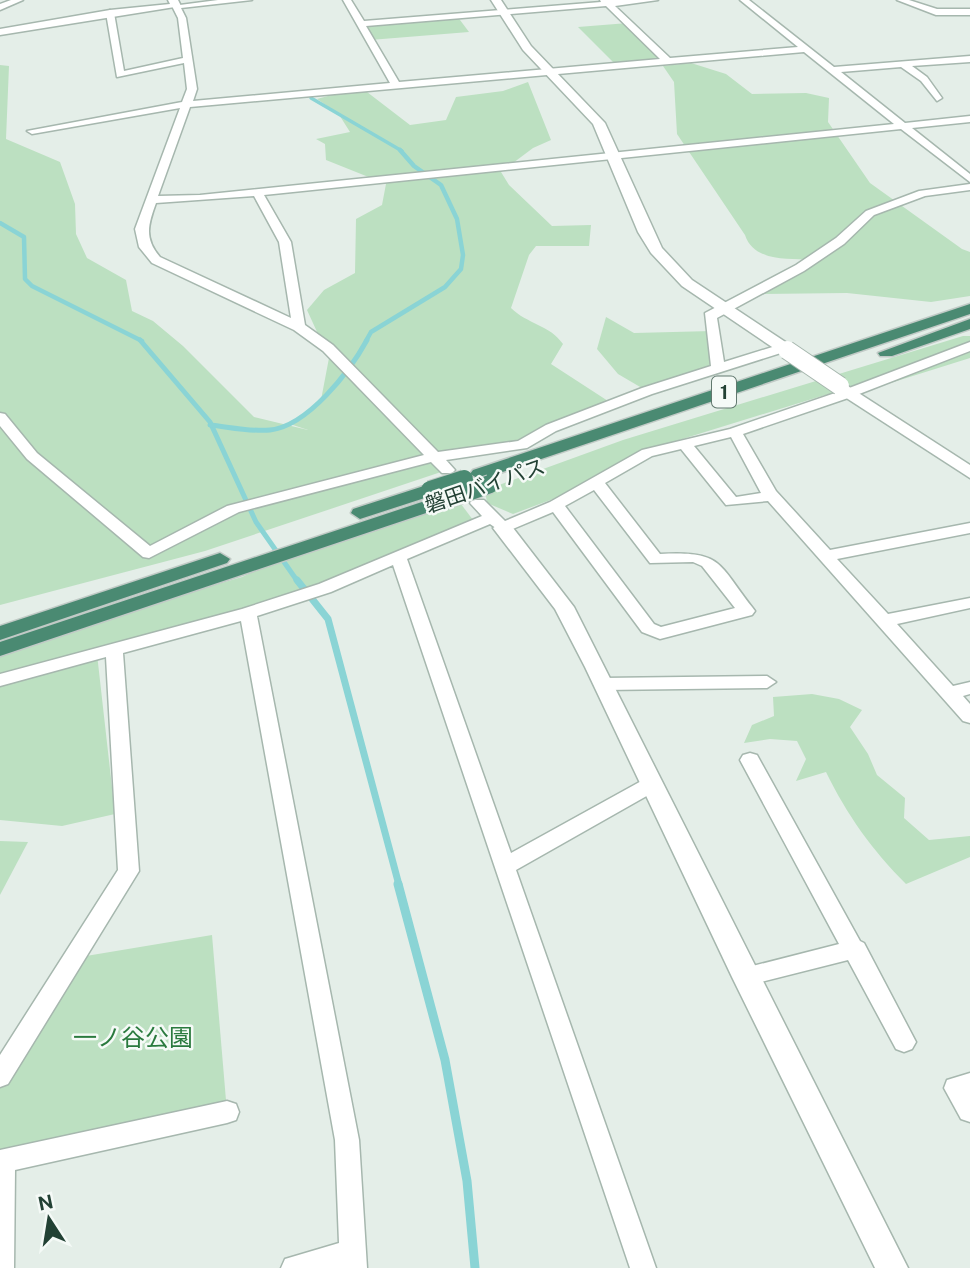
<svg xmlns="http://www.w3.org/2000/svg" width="970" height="1268" font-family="'Public Sans','Noto Sans JP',sans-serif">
<rect width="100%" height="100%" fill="#e4eee8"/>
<!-- green -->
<g fill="#bce0c1">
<polygon points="457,16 469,32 370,40 363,24"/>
<polygon points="628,23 667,61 616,65 578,27"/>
<path d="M 691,63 L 726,74 L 752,94 L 806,93 L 829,98 L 828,122 L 870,183 L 962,249 L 970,252 L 970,296 L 931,302 L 847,293 L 753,294 L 811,260 C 787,258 754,262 745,235 L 677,134 L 674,82 L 663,66 Z"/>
<path d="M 0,65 L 9,66 L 6,139 L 60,162 L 75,204 L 76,234 L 87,258 L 126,280 L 132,311 L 153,321 L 183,346 L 254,417 L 308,430 L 290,424 L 321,400 L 329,358 L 307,310 L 324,290 L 355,273 L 356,219 L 382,205 L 386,184 L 326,160 L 325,144 L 316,139 L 350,132 L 338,113 L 317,99 L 339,93 L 367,92 L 410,125 L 446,120 L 456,97 L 503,91 L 528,82 L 551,140 L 533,148 L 501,172 L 509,185 L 552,226 L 591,225 L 589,246 L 536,246 L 529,255 L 511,308 C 527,324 550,325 563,344 L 551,364 L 608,401 L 515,446 L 475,447 L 432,453 L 447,470 L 205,551 L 0,605 Z"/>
<polygon points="606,317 634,333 712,331 718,369 647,391 618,374 597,349"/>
<polygon points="963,336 970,336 970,358 865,391 825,395 663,445 593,484 513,514 487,503 485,490 623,440"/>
<polygon points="458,500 476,524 325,588 97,654 115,814 62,826 0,820 0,653 36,637 242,577 317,542"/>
<path d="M 812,694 L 839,699 L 862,710 L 850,727 L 868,754 L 877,775 L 905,798 L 904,818 L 929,840 L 970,836 L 970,857 L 906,884 C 872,850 847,815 826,772 L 796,781 L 806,759 L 797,741 L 770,739 L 744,743 L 752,725 L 774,716 L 773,697 Z"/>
<polygon points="0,841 28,842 0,895"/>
<polygon points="212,935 227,1112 0,1152 0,1076 74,958"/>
</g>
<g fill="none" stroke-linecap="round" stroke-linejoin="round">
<!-- stream-far4 -->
<polyline stroke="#8ad4d5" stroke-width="3.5" points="311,98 402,151"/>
<!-- stream-far3 -->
<g stroke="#8ad4d5" stroke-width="4.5">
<polyline points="0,223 24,237 25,279 32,286 142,341"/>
<polyline points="366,341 371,332 445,287 461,269 463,255 457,219 441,185 414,166 400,150"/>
</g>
<!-- stream-far2 -->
<g stroke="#8ad4d5" stroke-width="5">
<polyline points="140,340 210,422 256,522 298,582"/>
<path d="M 210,425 C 229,427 251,432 270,430 C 308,426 350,371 367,340"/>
</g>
<!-- stream-far1 -->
<polyline stroke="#8ad4d5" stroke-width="7" points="297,580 328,619 399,885"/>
<!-- stream -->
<polyline stroke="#8ad4d5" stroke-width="9" points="398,884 445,1060 467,1181 475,1268"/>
<defs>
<g id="minor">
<polygon points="11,0 23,0 0,10 0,4"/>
<path d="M 218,0 L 252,0 L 181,8 L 186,18 L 197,89 L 193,101 L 390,83 L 343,0 L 351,0 L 364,21 L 601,2 L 600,0 L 658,0 L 615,6 L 670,58 L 798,47 L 740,0 L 749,0 L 834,67 L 970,56 L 970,62 L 912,66 L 927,77 L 942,98 L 937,101 L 921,81 L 901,67 L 841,72 L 905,123 L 970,116 L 970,122 L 912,128 L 970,174 L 970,182 L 901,129 L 264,195 L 291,242 L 305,325 L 333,345 L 438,452 L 518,441 L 546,425 L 642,388 L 711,366 L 705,313 L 796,265 L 836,238 L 866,211 L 919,191 L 970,184 L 970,190 L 925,196 L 874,215 L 844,244 L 804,271 L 717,318 L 724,362 L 782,344 L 787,345 L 787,351 L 652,394 L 556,431 L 527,448 L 446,460 L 455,470 L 452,473 L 442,473 L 431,462 L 239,512 L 149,558 L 143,557 L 27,459 L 0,426 L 0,413 L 5,414 L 37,453 L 150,546 L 227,506 L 424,455 L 323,351 L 294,330 L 152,263 L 139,247 L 135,229 L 180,108 L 32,134 L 27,131 L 182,102 L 187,89 L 184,63 L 117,77 L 106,13 L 110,10 L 114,13 L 124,71 L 183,58 L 178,18 L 172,6 ZM 606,6 L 660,59 L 399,82 L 366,26 ZM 804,52 L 894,124 L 200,195 L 158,196 L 190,107 ZM 254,196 L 279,242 L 291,318 L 160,257 C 144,238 148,225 156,203 Z"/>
<polygon points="897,0 909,0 937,9 970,9 970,15 936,15"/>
<path d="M 970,342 L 970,351 L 854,396 L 743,434 L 776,491 L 830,550 L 970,523 L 970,533 L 837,559 L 888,614 L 970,598 L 970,608 L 897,624 L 953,686 L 970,682 L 970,694 L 963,696 L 970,704 L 970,723 L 963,721 L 768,501 L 726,505 L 681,449 L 652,456 L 605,483 L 660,554 C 722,551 717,562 752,607 L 755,611 L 752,615 L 660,639 L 642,632 L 553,512 L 503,533 L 490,524 L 407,559 L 511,853 L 645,779 L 659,779 L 662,784 L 659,789 L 516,870 L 656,1268 L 630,1268 L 393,565 L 331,592 L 257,616 L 359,1140 L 367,1268 L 281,1268 L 285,1259 L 339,1243 L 335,1140 L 241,621 L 123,653 L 139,871 L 8,1084 L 0,1087 L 0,1055 L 118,870 L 106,657 L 0,686 L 0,674 L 242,609 L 319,584 L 482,516 L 470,503 L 472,500 L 484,500 L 505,521 L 550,502 L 642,450 L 730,429 L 844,390 ZM 731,437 L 761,493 L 736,497 L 694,446 ZM 594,490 L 650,563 L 693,562 L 702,566 L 735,608 L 661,627 L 654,624 L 565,506 Z"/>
<polygon points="767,676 776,682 767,688 603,690 594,684 603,678"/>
<polygon points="750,753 757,755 860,941 864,943 916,1042 912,1049 904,1052 896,1049 848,960 745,986 737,984 734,977 737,970 839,944 740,760 743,755"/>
<polygon points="970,1073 970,1122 961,1119 944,1088 947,1080"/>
<polygon points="227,1101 236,1104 239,1112 236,1120 227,1123 15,1170 14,1268 0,1268 0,1150"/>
</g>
<g id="tertiary">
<polygon points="168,0 178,0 181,6 0,35 0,29 110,10 170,4"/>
<polygon points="491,0 501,0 531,46 605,123 662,248 692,280 793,347 793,353 781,353 682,286 651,253 638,232 593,124 523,50"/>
<polygon points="840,381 970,465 970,478 834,390 832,386"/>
<polygon points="503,522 510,524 574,607 908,1268 875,1268 732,977 585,667 555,609 493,528"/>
</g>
<g id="trunk">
<polygon points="970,304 970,314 485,478 479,479 470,474 473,470"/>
<polygon points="970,319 970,329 892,356 880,356 878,353"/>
<polygon points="430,484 439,490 437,494 360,519 351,513 353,509"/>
<polygon points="440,496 447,498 449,502 447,506 0,656 0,642"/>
<polygon points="220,553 230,559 227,563 0,640 0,626"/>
</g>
</defs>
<!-- minor casing -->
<use href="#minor" stroke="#a6b7ae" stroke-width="3"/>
<!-- tertiary casing -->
<use href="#tertiary" stroke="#a6b7ae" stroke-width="3"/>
<!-- trunk casing -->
<use href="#trunk" stroke="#c1cac6" stroke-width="3"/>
<!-- minor -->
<use href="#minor" fill="#fff" fill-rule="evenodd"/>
<!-- tertiary -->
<use href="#tertiary" fill="#fff" fill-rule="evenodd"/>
<!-- trunk -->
<use href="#trunk" fill="#4a8a72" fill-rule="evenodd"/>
<defs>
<polyline id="tertiary-bridge" points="787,350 840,386"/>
<g id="trunk-bridge">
<polyline points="430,490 464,479"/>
<polyline points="440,502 490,484"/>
</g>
</defs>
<!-- tertiary-bridge casing -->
<use href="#tertiary-bridge" stroke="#a6b7ae" stroke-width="20" stroke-linecap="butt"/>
<!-- trunk-bridge casing -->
<use href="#trunk-bridge" stroke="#c1cac6" stroke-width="20" stroke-linecap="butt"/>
<!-- tertiary-bridge -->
<use href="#tertiary-bridge" stroke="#fff" stroke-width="18"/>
<!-- trunk-bridge -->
<use href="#trunk-bridge" stroke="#4a8a72" stroke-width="18"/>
</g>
<g text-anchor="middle" stroke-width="5" stroke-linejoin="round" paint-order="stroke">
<!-- shield labels -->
<rect fill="#f5faf7" stroke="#61786e" stroke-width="2" x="712" y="376.5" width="24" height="31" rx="5"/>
<g font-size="19" font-weight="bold" fill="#224134">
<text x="724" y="399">1</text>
</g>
<!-- street labels -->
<g font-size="21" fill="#224134" stroke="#f5faf7">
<text transform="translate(485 486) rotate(-19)" y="7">磐田バイパス</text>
</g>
<!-- near-park labels -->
<g font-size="24" fill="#2a7a3e" stroke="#f5faf7">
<text x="133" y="1046">一ノ谷公園</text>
</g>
</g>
<!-- north arrow -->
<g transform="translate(49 1219) rotate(348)" stroke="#f5faf7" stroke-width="5" paint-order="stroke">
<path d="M0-5L12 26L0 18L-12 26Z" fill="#224134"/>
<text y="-10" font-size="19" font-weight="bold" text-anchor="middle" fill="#224134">N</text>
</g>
</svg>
